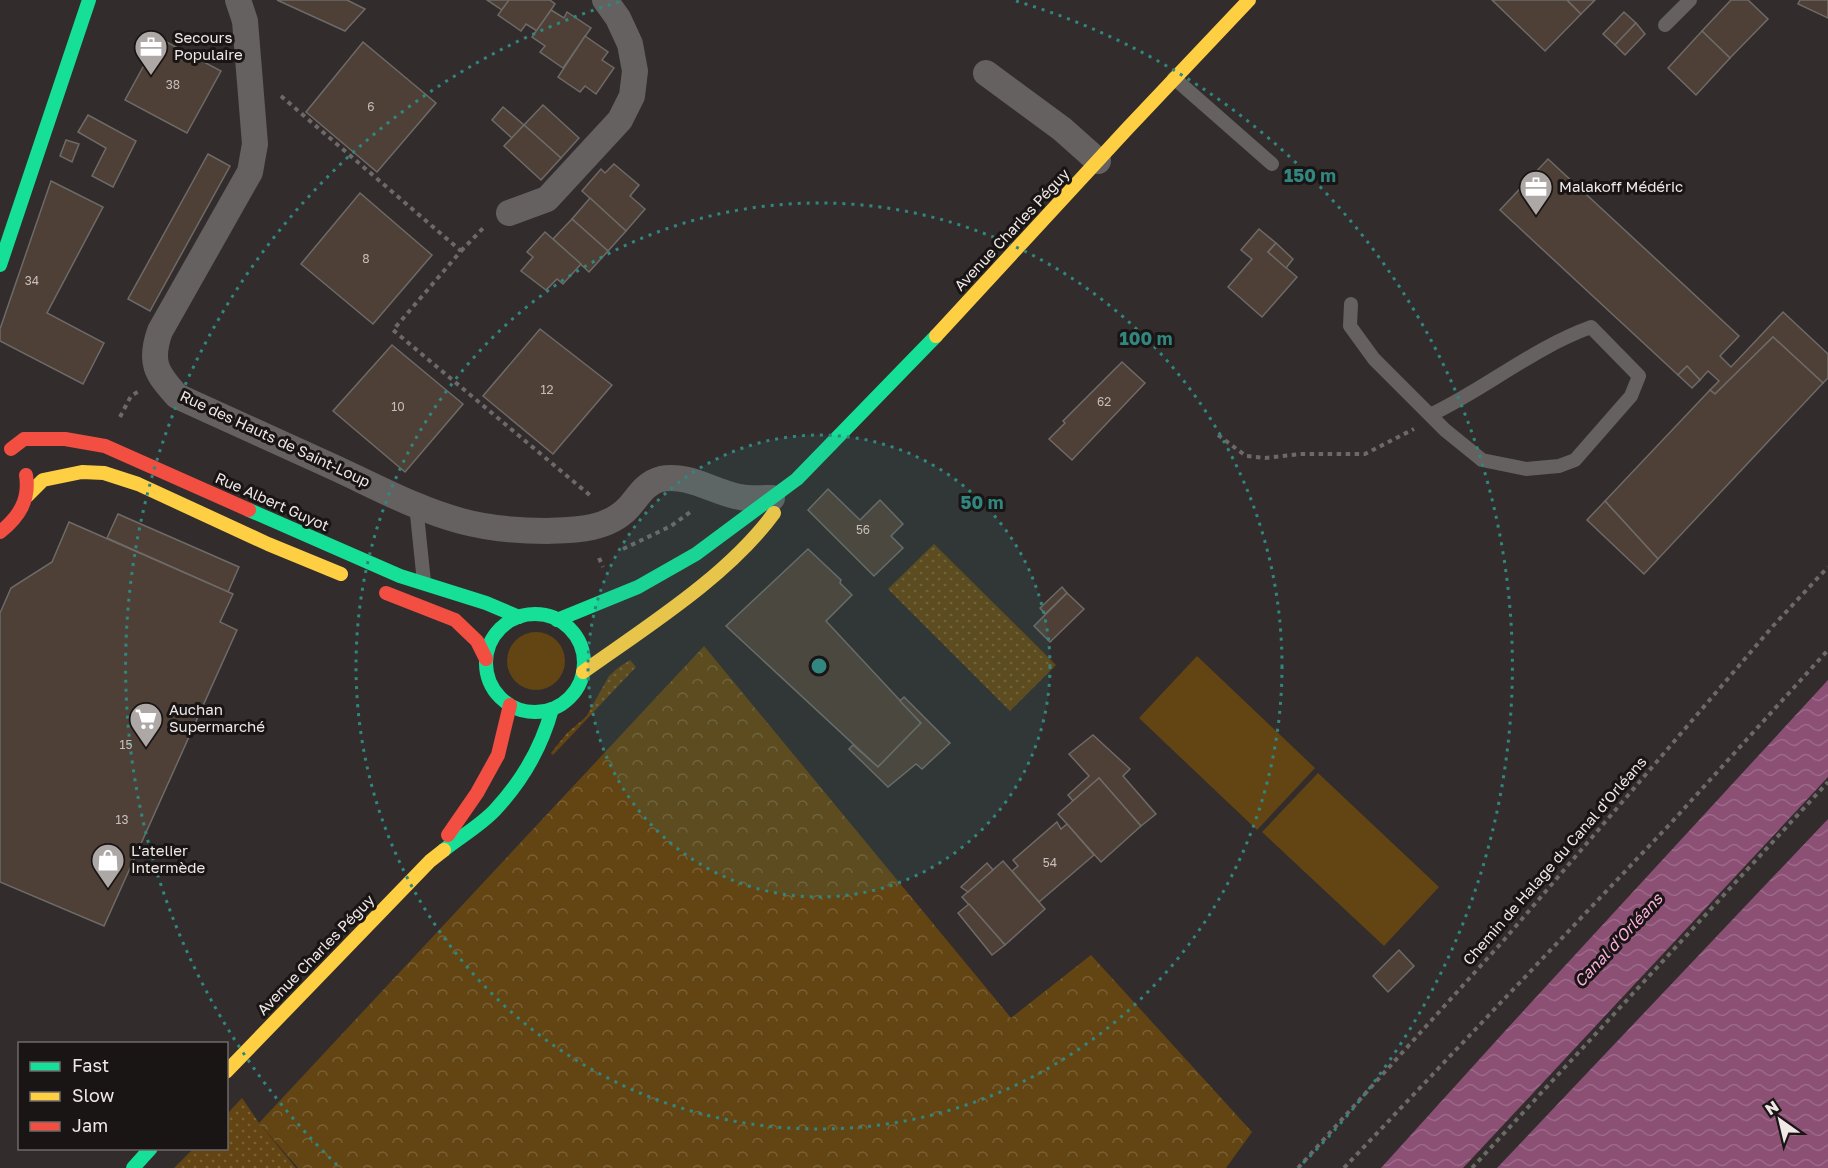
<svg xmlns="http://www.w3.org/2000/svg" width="1828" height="1168" font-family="'Golos Text',sans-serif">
<defs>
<pattern id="grass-dots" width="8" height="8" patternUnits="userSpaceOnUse" patternTransform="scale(1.5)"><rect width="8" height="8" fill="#624513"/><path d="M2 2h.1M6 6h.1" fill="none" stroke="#796035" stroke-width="1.8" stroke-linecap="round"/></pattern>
<pattern id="forest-crowns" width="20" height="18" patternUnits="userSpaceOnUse" patternTransform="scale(1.5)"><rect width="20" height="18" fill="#624513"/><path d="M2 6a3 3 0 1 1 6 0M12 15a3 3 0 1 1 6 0" fill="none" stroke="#796035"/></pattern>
<pattern id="water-waves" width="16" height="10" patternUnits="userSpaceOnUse" patternTransform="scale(1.5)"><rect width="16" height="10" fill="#8c5075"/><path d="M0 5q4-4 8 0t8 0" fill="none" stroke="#9c6989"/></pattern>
</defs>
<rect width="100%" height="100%" fill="#322d2c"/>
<!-- grass -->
<g fill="url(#grass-dots)">
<polygon points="934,544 1056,665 1010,711 888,589"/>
<polygon points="630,660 636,667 553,755 551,753 567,733 586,717 609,676 619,667"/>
<polygon points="242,1098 259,1123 296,1168 174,1168 193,1149 226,1148 227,1114"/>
</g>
<!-- forest -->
<polygon fill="url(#forest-crowns)" points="704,646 1011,1018 1091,955 1252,1132 1226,1168 298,1168 259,1123"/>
<!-- green -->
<g fill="#624513">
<circle cx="536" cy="661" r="29"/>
<polygon points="1197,656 1315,768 1257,830 1139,718"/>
<polygon points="1318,773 1439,887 1384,946 1262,832"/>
</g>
<!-- water -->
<g fill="url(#water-waves)">
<polygon points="1828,680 1828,777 1463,1168 1381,1168 1505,1031"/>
<polygon points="1828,819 1828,1168 1497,1168"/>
</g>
<!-- building -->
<g fill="#4e4036" stroke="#6d6a68" stroke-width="1.5">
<polygon points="277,0 347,0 365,9 345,31"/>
<polygon points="487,0 509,0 502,10"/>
<polygon points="509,0 550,0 555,4 537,31 526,24 521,31 498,15"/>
<polygon points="1492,0 1567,0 1581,14 1545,51"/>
<polygon points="1567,0 1595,0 1581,14"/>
<polygon points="1731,0 1748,0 1768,19 1730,58 1702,31"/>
<polygon points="1800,0 1828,0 1828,18 1798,4"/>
<polygon points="551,10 564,18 567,12 591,28 563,68 540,52 545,46 532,37"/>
<polygon points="1624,12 1636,23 1615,45 1603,34"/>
<polygon points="1636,23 1645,34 1625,55 1615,45"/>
<polygon points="1702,31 1730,58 1696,95 1668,68"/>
<polygon points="585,36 608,52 602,60 614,68 596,94 585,86 580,92 558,77"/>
<polygon points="159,38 221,71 187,133 125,100"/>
<polygon points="363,42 436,103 377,172 306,112"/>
<polygon points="543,105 579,138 561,158 524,125"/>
<polygon points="503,107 524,125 512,138 492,120"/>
<polygon points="88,115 136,141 113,187 92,176 106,148 78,132"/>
<polygon points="524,125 561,158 541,180 504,146"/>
<polygon points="66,140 79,144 72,162 60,156"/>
<polygon points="208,154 230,166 150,311 128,299"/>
<polygon points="1548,159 1739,336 1720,356 1731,367 1783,312 1828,354 1828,378 1823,383 1773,337 1715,394 1710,390 1719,381 1708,371 1700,380 1687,366 1678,375 1500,210"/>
<polygon points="614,164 639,185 630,196 645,209 626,231 582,191 601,169 605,173"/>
<polygon points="51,181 103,207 47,313 104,343 83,384 0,341 0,329"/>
<polygon points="360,193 432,255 373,324 301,264"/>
<polygon points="590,198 626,231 608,251 572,219"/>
<polygon points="572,219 608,251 589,272 553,239"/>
<polygon points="1259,229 1276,243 1268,252 1297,277 1262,317 1228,287 1252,259 1241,250"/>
<polygon points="545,232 581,264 563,284 557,279 546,290 521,271 533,257 527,252"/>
<polygon points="1276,243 1293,259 1286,268 1268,252"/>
<polygon points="540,329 612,385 553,454 483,396"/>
<polygon points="1773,337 1823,383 1658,559 1605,501 1710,390 1715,394"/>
<polygon points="392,345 463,404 405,472 333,411"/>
<polygon points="1122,362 1145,383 1072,460 1049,439 1065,423 1063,421"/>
<polygon points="1687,366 1700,380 1692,388 1678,375"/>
<polygon points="828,489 860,520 880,500 903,524 891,536 903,548 874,576 808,510"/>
<polygon points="1605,501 1658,559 1644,574 1587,520"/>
<polygon points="118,514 239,567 228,592 107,538"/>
<polygon points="69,522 233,594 220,622 237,630 104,926 0,882 0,613 11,588 52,562"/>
<polygon points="808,549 841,580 840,583 852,595 826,621 921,723 878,767 726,626"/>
<polygon points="1062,587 1067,593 1045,614 1040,608"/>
<polygon points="1067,593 1084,609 1050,642 1034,626"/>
<polygon points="904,697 950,743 922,769 916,764 888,787 849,749 853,745 878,767 921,723 900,701"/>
<polygon points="1093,735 1130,769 1123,776 1156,814 1141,826 1099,778 1073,801 1068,795 1089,776 1069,754"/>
<polygon points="1099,778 1141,826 1101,862 1058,814"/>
<polygon points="1057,822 1061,829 1067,824 1094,855 1039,902 1012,871 1018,866 1013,860"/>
<polygon points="1003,861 1045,909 1005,945 962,897"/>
<polygon points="987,863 993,870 968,892 961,887"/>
<polygon points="969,904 1005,945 992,955 958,913"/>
<polygon points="1399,950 1414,966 1388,992 1373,976"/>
</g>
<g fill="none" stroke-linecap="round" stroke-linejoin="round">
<!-- path -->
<g stroke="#6d6968" stroke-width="4" stroke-dasharray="4.5 4.5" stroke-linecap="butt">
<polyline points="281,96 461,251 393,330 592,497"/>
<polyline points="461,251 485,226"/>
<polyline points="120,417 131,396 139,391"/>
<polyline points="1218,435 1246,456 1265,458 1300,454 1365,454 1414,429"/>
<polyline points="623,549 671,526 693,510"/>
<polyline points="599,558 603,567"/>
<polyline points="1298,1168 1504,940 1773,626 1828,567"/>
<polyline points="1344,1168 1670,824 1828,650"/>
<polyline points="1472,1168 1828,782"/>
</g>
<!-- lane -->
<g stroke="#656161" stroke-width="14">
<polyline points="1665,25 1690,0"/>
<polyline points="1174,78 1272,164"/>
<path d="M 1351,304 L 1350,326 L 1374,359 L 1445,430 L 1482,460 L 1526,469 L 1559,466 L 1575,460 L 1631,396 L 1639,376 L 1591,327 C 1533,348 1485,389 1430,415"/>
<polyline points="416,505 424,582"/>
</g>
<!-- street -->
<g stroke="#656161" stroke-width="26">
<path d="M 238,0 L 245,21 L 255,144 L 250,172 L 160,331 C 149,362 156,373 177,396 C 228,419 280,443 331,466 C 373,485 416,509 461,521 C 487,528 519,531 547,531 C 575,530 607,530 628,508 C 638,497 645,483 661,479 C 688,473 715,493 740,497 C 750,499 762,498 772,498"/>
<polyline points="986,73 1062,129 1098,161"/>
<polyline points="509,213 547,199 620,120 632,96 635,71 630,44 618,18 605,0"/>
</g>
<!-- fast -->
<g stroke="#16e098" stroke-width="14">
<polyline points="0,265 89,0"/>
<polyline points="249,510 400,576 486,603 519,617"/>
<circle cx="535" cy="663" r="49"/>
<polyline points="557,620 638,587 696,554 797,479 936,336"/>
<path d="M 444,850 C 460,837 481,825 495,810 C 522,781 542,746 552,709"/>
<polyline points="133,1168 151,1148"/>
</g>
<!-- slow -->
<g stroke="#ffcf43" stroke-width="14">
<polyline points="936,336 1126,130 1249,0"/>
<polyline points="27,496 43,480 82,472 104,473 138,484 268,544 341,574"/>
<path d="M 583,672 C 646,627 728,576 774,513"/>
<polyline points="226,1072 430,861 444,850"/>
</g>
<!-- jam -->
<g stroke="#f24e42" stroke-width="14">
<polyline points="11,449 24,439 65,439 105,446 249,510"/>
<path d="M 0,532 C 19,517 30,500 26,475"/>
<polyline points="386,593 455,620 477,641 486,659"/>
<polyline points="448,835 477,793 498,755 510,705"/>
</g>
</g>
<!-- distance rings -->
<circle cx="819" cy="666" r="231" fill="#318780" fill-opacity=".12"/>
<g fill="none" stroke="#318780" stroke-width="3" stroke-dasharray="3 6">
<circle cx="819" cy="666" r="231"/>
<circle cx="819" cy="666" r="463"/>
<path d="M337 1165A694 694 0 0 1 622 1M1016 1A694 694 0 0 1 1301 1165"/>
</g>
<!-- icons -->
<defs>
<symbol id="office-pin" viewBox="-11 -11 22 30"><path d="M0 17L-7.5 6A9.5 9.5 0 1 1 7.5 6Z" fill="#ada7a6" stroke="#191514"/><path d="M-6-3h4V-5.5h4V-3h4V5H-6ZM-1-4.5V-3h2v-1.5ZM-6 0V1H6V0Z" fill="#fff"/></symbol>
<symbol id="supermarket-pin" viewBox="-11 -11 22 30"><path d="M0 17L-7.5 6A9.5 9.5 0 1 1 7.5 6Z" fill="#ada7a6" stroke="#191514"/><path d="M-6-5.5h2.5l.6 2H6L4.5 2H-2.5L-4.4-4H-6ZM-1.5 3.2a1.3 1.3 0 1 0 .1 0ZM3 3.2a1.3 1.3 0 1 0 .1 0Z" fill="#fff"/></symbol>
<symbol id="shop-pin" viewBox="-11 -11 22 30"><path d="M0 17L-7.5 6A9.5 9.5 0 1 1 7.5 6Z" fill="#ada7a6" stroke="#191514"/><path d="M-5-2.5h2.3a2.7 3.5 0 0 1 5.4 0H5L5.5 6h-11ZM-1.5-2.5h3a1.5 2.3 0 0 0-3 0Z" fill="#fff"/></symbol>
</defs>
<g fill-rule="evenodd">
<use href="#office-pin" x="132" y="28" width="38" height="52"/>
<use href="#office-pin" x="1517" y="168" width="38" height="52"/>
<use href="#supermarket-pin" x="127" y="700" width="38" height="52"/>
<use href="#shop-pin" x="89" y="841" width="38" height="52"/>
</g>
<g text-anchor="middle" stroke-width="6" stroke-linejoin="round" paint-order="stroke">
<!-- number labels -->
<g font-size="12" fill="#c7bebb">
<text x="173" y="89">38</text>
<text x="371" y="111">6</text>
<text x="366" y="263">8</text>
<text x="32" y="285">34</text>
<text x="547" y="394">12</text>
<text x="1104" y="406">62</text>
<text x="398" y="411">10</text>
<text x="863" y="534">56</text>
<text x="126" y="749">15</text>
<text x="122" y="824">13</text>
<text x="1050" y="867">54</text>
</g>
<!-- poi labels -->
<g font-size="15" fill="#efe8e7" stroke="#191514" text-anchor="start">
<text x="174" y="43">Secours<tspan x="174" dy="17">Populaire</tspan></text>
<text x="1559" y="192">Malakoff Médéric</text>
<text x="169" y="715">Auchan<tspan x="169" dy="17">Supermarché</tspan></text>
<text x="131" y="856">L'atelier<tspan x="131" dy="17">Intermède</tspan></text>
</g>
<!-- street labels -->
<g font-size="15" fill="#efe8e7" stroke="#191514">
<text transform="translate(1012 230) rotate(-47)" y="5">Avenue Charles Péguy</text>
<text transform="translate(275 439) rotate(25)" y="5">Rue des Hauts de Saint-Loup</text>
<text transform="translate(272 502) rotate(24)" y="5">Rue Albert Guyot</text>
<text transform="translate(1555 861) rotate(-49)" y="5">Chemin de Halage du Canal d'Orléans</text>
<text transform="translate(316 955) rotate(-46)" y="5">Avenue Charles Péguy</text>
</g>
<!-- water labels -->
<g font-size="16" font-style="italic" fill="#fcafdc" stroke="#191514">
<text transform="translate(1618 940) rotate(-47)" y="6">Canal d'Orléans</text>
</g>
</g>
<circle cx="819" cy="666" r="9" fill="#318780" stroke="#191514" stroke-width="3"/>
<g font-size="18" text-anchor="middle" font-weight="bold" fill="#318780" stroke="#191514" stroke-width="6" stroke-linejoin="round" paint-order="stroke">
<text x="1310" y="182">150 m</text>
<text x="1146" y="345">100 m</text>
<text x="982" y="509">50 m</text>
</g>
<!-- legend -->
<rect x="18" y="1042" width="210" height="108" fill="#191514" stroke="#6f6968" stroke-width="1.5"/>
<rect x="30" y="1062" width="30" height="9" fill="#16e098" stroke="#6f6968" stroke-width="1.5"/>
<text x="72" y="1072" font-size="18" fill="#efe8e7">Fast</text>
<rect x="30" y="1092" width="30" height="9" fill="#ffcf43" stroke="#6f6968" stroke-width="1.5"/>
<text x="72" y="1102" font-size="18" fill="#efe8e7">Slow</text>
<rect x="30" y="1122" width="30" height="9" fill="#f24e42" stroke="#6f6968" stroke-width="1.5"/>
<text x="72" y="1132" font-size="18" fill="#efe8e7">Jam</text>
<!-- north arrow -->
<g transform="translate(1780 1120) rotate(326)" stroke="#191514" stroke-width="4.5" paint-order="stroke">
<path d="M0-4.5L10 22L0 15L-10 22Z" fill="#efe8e7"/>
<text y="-9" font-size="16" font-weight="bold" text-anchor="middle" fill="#efe8e7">N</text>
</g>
</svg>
